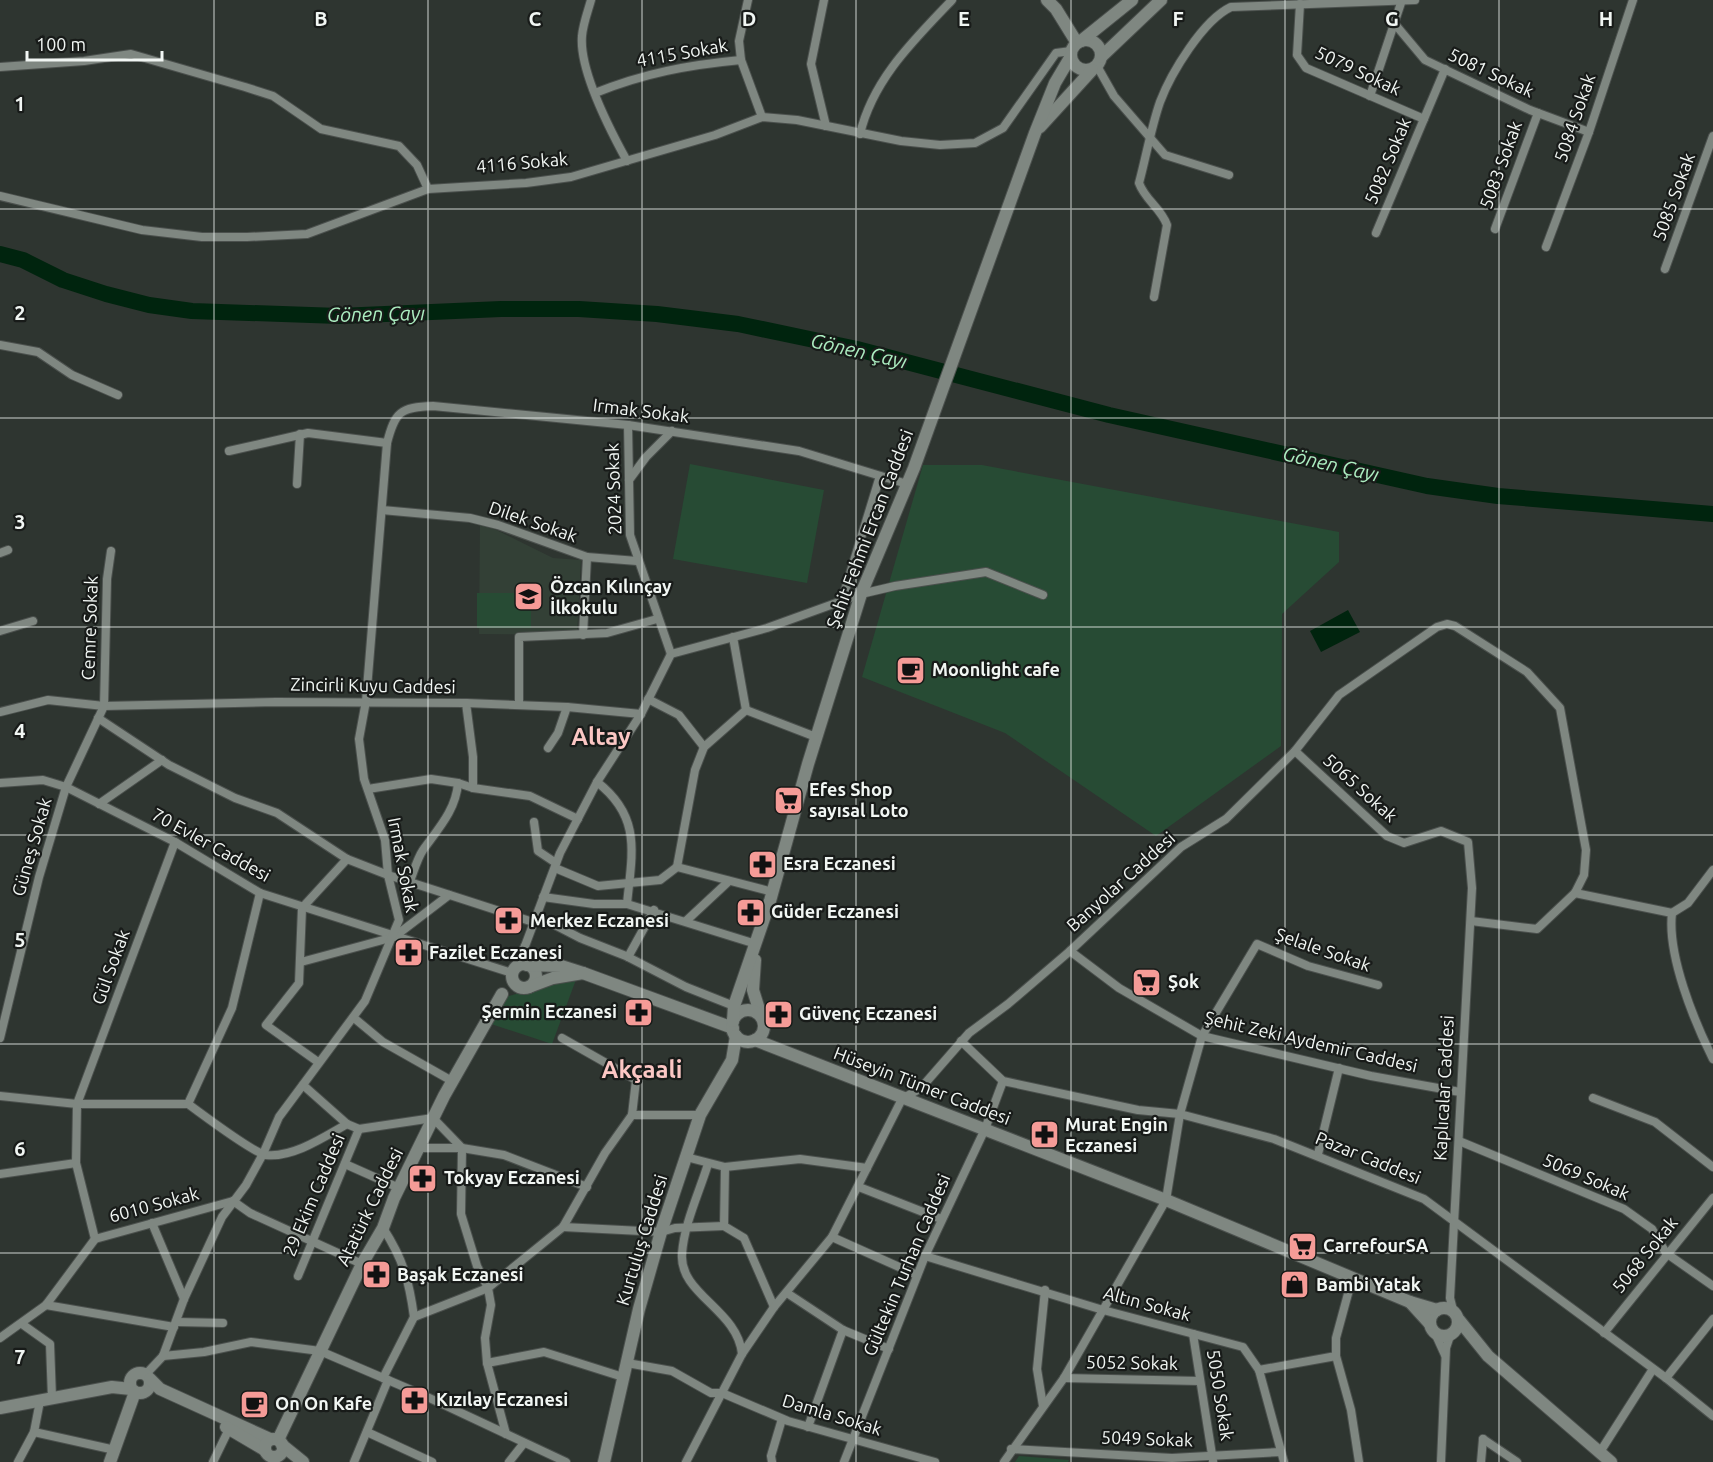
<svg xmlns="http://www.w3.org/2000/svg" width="1713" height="1462" font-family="Ubuntu,sans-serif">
<rect width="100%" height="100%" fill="#2e3530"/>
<!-- built -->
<polygon fill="#334036" points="480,522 553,558 581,560 577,635 479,634"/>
<!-- green -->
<g fill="#274b34">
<polygon points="690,464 824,490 807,583 673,559"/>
<polygon points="923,465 982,465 1339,532 1339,562 1282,614 1281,746 1156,836 1005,733 862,677"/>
<rect x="477" y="593" width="54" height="35"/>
<polygon points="577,977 552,1044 491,1024 505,997"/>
<polygon points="1019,1456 1069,1460 1068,1462 1015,1462"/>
</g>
<!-- water -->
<polygon fill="#00240e" points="1348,610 1360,632 1321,652 1310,631"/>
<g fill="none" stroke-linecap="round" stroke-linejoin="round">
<!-- river -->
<polyline stroke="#00240e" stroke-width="16" points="0,254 23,260 63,280 106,294 149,305 192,311 339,316 501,309 579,309 657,314 738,324 857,349 1109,415 1427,486 1498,496 1713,514"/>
<defs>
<g id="street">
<path d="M 591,0 C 588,11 583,24 582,36 C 579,71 610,130 627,161"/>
<polyline points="748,0 739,41 741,60 762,117"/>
<polyline points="824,0 811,64 826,126"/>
<polyline points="1300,4 1297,55 1306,68 1424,119"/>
<polyline points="1394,23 1425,60 1530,110 1589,132"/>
<polyline points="1097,66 1114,96 1165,155 1229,175"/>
<polyline points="0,67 84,61 131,54 245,87 273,96 321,129 399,146 417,165 428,189 526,183 571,177 715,135 762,117 797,120 901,141 940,145 975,143 1003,128 1056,53 1071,51"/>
<path d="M 595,93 C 645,73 688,65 741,60"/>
<polyline points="1370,96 1402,0"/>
<path d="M 860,134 C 873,79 914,40 952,0"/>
<polyline points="0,196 142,230 202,237 247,237 307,234 428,189"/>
<polyline points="1495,229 1538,113"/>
<polyline points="1376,233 1445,69"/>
<polyline points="1546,247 1589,132 1633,0"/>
<polyline points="1665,269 1713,136"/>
<path d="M 1154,297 L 1167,225 C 1161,208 1145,200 1139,183 C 1146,157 1151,128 1160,102 C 1171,73 1203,20 1231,7 L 1415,0"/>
<polyline points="0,345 38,352 72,375 118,395"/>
<polyline points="628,425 630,535 671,654"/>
<polyline points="229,451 308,433 387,443"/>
<polyline points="629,480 646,457 672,431"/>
<polyline points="297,484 300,434"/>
<polyline points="382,510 470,518 498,525 587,557 637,561"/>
<polyline points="0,553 8,550"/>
<polyline points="842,600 880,476"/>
<polyline points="0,631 33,621"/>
<polyline points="583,635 587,557"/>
<polyline points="648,699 679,715 704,747"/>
<polyline points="466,703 473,757 473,788"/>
<polyline points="519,705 519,637 607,633 657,619"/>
<polyline points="746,710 816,737"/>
<polyline points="0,712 48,700 104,706 276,702 466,703 567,707 641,714"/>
<polyline points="98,718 169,765 235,798 277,813 347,859 388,875 533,922"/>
<polyline points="548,748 558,733 567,707"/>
<polyline points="1295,751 1387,836 1404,843 1441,831 1468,842 1472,888 1450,1298 1453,1310"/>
<path d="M 597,782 C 642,817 632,853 627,904"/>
<polyline points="0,783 43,780 66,787 175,842 260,893 512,973"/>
<polyline points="368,789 431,779 458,783 473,788 530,796 578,819"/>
<polyline points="99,804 162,760"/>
<polyline points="534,822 538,851 556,863"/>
<polyline points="677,867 695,770 704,747 746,710 733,637"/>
<polyline points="677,867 773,892"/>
<polyline points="555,868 598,886 660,880 677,867"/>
<path d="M 1713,870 L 1688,903 L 1672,913 C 1667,955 1694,1021 1713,1059"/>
<path d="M 410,881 C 414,871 417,859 423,850 C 438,829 456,810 458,783"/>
<polyline points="1575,893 1672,913"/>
<polyline points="543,897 594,904 627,904 756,944"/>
<polyline points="535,919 551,923 580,938 626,956 686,987 734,1006"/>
<polyline points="686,921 729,881"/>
<polyline points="525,946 560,853 597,782 641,714 671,654 767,628 861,594 895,586 986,572 1043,595"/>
<polyline points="1070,951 1119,988 1202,1036 1371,1076 1460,1092"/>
<polyline points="628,957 654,910"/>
<polyline points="301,962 394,937 449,895"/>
<polyline points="514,969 525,946 523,964"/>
<polyline points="354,1018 383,1042 452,1081"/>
<polyline points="0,1038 39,877 66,787 104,706 107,579 111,551"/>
<polyline points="961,1041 1003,1081 1138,1110 1180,1114 1274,1139 1424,1199 1666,1378 1713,1416"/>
<polyline points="318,1062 266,1025 299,983 302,908 347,859"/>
<polyline points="303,1085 347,1124 359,1129"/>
<polyline points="0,1096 77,1104 188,1104 232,1008 260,893"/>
<polyline points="1593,1098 1655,1122 1713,1167"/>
<path d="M 188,1104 C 202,1114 253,1153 266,1155 C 293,1158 324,1137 347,1124"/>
<polyline points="632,1115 700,1115"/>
<polyline points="359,1129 433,1118 462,1148 461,1214 477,1266 488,1288 491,1305 485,1338 487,1363 506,1434"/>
<polyline points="1459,1141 1624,1209 1652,1229 1666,1253 1713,1286"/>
<polyline points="418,1148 462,1148 504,1155 587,1187"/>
<polyline points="1318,1154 1339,1068"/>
<polyline points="686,1157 725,1167 800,1159 867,1168"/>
<polyline points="345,1164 399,1188"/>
<path d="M 708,1164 C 699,1193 684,1224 682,1254 C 679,1294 738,1310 742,1354"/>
<polyline points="725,1167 724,1226 744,1238 774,1307"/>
<polyline points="0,1174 76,1163"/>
<polyline points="859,1187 941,1219"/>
<polyline points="233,1201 250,1213 362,1264"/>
<polyline points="152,1223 184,1299"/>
<polyline points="563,1227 661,1232 675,1228 724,1226"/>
<path d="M 383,1228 C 403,1259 409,1280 414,1317"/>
<polyline points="832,1237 917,1275"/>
<polyline points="95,1239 76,1163 77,1104 175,842"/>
<polyline points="925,1256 1103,1310 1243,1347 1259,1370 1284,1462"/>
<polyline points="298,1276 359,1129"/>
<polyline points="1352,1279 1336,1338 1336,1356 1351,1410 1359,1462"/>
<polyline points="787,1293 843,1330 889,1349"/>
<polyline points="46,1305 174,1327"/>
<polyline points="177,1322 223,1323"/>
<polyline points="22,1324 50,1344 52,1398"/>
<polyline points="1435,1333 1445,1355"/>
<polyline points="1604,1333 1713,1198"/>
<polyline points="1193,1334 1213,1461"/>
<polyline points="0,1338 46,1305 95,1239 233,1201"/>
<polyline points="163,1356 204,1352 251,1342 320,1351 423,1395 566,1462"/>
<polyline points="487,1363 544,1352 623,1377"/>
<polyline points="627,1363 672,1371 711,1393 722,1393 788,1421 935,1462"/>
<polyline points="1259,1370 1336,1356"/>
<path d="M 146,1374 L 163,1356 L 184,1299 L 222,1217 L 246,1185 L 263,1154 L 279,1117 L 365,1001 L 399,920 L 388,875 L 385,840 L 364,779 L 359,739 L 366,701 L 387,443 C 395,412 400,407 433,406 L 628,425 L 799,451 L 907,484"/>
<polyline points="383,1378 414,1317 488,1288 563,1227 605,1153 632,1115 636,1080 562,1038"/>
<polyline points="1064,1378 1199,1381"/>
<polyline points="1666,1378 1713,1319"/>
<polyline points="1043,1406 1037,1369 1045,1290"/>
<polyline points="808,1427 843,1330"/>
<polyline points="34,1432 115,1450"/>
<polyline points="367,1432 432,1462"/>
<polyline points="1483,1439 1517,1462"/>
<polyline points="1011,1449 1172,1458 1281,1452"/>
<polyline points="1600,1452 1653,1369"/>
<polyline points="18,1462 34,1432 40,1401"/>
<polyline points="213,1462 229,1429"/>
<polyline points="354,1462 388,1380"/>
<polyline points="509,1462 524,1443"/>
<polyline points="686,1462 742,1354 774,1307 832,1237 902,1099 921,1088 969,1033 1008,1004 1070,951 1181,847 1226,819 1295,751 1339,695 1437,627 1447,624 1455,626 1527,672 1560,708 1586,850 1584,875 1575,893 1537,929 1471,921"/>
<polyline points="772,1462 771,1456 782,1419"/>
<polyline points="844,1462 925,1256 985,1129 1003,1081"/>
<polyline points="1004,1462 1064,1378 1166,1200 1180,1114 1202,1036 1257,944 1308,966 1378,985"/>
<polyline points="1441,1462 1446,1348 1450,1336"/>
<polyline points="1481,1462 1483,1439"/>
</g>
<g id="secondary">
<polyline points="1047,0 1056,9 1077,43"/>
<circle cx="1086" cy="55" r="15"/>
<polyline points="1081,41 1132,0"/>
<polyline points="1101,57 1161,0"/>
<polyline points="1040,127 1092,70"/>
<polyline points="755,960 753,990 761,1016"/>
<circle cx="524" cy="976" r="12"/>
<polyline points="526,965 561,966 583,973 553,978 529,987"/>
<polyline points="583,973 733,1028"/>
<circle cx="748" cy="1026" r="16"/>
<polyline points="733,1021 734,1006 770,901 808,764 861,594 914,468 1035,133 1055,83 1071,56"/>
<polyline points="755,1040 1166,1200 1410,1302"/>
<circle cx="1444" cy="1322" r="14"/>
<polyline points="1459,1320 1488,1356 1611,1462"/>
<polyline points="1430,1324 1410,1302 1437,1310"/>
<circle cx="140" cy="1383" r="10"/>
<polyline points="150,1379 160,1389 270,1439"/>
<polyline points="0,1408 112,1387 131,1389"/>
<polyline points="226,1427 265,1450"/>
<circle cx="274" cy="1448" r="9"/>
<polyline points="278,1440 362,1264 383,1228 394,1198 444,1096 502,994"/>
<polyline points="282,1445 303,1462"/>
<polyline points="110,1462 135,1392"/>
<polyline points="604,1462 639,1309 661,1232 700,1115 732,1060 736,1036"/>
</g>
</defs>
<!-- street casing -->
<use href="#street" stroke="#4b504d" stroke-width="10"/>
<!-- secondary casing -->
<use href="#secondary" stroke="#4b504d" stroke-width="14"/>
<!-- street -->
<use href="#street" stroke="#7f8781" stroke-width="8"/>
<!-- secondary -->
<use href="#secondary" stroke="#7f8781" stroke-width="12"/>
</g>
<!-- grid -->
<path fill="none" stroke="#f1f6f3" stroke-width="1.5" stroke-opacity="0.55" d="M 214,0 L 214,1462M 428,0 L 428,1462M 642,0 L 642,1462M 856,0 L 856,1462M 1071,0 L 1071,1462M 1285,0 L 1285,1462M 1499,0 L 1499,1462M 0,209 L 1713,209M 0,418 L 1713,418M 0,627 L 1713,627M 0,835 L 1713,835M 0,1044 L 1713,1044M 0,1253 L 1713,1253"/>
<!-- icons -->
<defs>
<symbol id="school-square" viewBox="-11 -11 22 22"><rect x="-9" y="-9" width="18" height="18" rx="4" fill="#f59b97" stroke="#181b19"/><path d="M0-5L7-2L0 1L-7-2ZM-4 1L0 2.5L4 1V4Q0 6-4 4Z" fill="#111"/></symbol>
<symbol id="cafe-square" viewBox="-11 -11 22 22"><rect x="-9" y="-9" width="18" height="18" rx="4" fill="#f59b97" stroke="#181b19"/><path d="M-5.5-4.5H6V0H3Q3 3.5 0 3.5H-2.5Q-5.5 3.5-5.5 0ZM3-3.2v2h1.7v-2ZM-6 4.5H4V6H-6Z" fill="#111"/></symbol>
<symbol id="supermarket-square" viewBox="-11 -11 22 22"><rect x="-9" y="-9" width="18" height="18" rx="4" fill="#f59b97" stroke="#181b19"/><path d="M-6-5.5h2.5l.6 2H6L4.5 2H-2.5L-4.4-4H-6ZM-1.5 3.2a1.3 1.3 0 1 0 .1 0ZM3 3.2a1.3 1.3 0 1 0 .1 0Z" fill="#111"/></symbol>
<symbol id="pharmacy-square" viewBox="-11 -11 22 22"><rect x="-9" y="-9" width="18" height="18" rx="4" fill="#f59b97" stroke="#181b19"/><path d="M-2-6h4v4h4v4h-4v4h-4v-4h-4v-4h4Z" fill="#111"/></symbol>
<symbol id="shop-square" viewBox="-11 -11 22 22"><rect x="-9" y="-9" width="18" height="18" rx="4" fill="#f59b97" stroke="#181b19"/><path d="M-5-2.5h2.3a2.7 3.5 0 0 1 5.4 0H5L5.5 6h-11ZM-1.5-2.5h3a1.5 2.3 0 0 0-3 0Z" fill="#111"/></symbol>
</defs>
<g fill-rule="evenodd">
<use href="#school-square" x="512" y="580" width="33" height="33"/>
<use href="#cafe-square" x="894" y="654" width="33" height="33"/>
<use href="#supermarket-square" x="772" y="784" width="33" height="33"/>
<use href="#pharmacy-square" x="746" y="848" width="33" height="33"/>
<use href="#pharmacy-square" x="734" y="896" width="33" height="33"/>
<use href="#pharmacy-square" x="492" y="904" width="33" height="33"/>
<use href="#pharmacy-square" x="392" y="936" width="33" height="33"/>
<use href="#supermarket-square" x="1130" y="966" width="33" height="33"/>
<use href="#pharmacy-square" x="622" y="996" width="33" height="33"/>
<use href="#pharmacy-square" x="762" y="998" width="33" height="33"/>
<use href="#pharmacy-square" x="1028" y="1118" width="33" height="33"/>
<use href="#pharmacy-square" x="406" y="1162" width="33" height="33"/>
<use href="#supermarket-square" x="1286" y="1230" width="33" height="33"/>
<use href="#pharmacy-square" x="360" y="1258" width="33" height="33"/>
<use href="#shop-square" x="1278" y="1268" width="33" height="33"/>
<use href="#pharmacy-square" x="398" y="1384" width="33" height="33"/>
<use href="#cafe-square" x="238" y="1388" width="33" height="33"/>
</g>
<g text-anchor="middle" stroke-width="4.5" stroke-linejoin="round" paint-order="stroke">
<!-- street labels -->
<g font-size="18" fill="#f1f6f3" stroke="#181b19">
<text transform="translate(682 53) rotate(-10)" y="6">4115 Sokak</text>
<text transform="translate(1358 71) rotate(25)" y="6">5079 Sokak</text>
<text transform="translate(1491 73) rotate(25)" y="6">5081 Sokak</text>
<text transform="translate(1575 118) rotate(-71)" y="6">5084 Sokak</text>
<text transform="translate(1388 161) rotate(-67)" y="6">5082 Sokak</text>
<text transform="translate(522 163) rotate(-5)" y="6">4116 Sokak</text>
<text transform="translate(1501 165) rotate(-70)" y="6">5083 Sokak</text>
<text transform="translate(1674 197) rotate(-70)" y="6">5085 Sokak</text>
<text transform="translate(641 411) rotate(7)" y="6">Irmak Sokak</text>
<text transform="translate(614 489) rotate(-92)" y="6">2024 Sokak</text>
<text transform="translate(533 522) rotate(19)" y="6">Dilek Sokak</text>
<text transform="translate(870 529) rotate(-69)" y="6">Şehit Fehmi Ercan Caddesi</text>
<text transform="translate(90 628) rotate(-88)" y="6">Cemre Sokak</text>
<text transform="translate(373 686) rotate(1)" y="6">Zincirli Kuyu Caddesi</text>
<text transform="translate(1360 788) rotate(42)" y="6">5065 Sokak</text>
<text transform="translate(211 845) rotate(29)" y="6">70 Evler Caddesi</text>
<text transform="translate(32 847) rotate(-74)" y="6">Güneş Sokak</text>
<text transform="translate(403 865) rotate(79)" y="6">Irmak Sokak</text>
<text transform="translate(1121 882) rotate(-42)" y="6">Banyolar Caddesi</text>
<text transform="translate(1323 950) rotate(19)" y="6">Şelale Sokak</text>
<text transform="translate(111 967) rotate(-70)" y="6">Gül Sokak</text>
<text transform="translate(1311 1042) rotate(13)" y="6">Şehit Zeki Aydemir Caddesi</text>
<text transform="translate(922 1086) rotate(21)" y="6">Hüseyin Tümer Caddesi</text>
<text transform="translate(1444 1088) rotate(-87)" y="6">Kaplıcalar Caddesi</text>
<text transform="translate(1368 1158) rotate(22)" y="6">Pazar Caddesi</text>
<text transform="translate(1586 1177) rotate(23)" y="6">5069 Sokak</text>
<text transform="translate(314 1195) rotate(-67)" y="6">29 Ekim Caddesi</text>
<text transform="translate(154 1205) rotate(-15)" y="6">6010 Sokak</text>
<text transform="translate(370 1207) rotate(-64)" y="6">Atatürk Caddesi</text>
<text transform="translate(642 1240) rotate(-73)" y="6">Kurtuluş Caddesi</text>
<text transform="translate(1645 1255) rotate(-51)" y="6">5068 Sokak</text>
<text transform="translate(907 1265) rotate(-67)" y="6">Gültekin Turhan Caddesi</text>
<text transform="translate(1147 1304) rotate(15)" y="6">Altın Sokak</text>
<text transform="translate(1132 1363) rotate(1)" y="6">5052 Sokak</text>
<text transform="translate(1220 1395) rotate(81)" y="6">5050 Sokak</text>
<text transform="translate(832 1415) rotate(17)" y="6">Damla Sokak</text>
<text transform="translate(1147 1439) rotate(2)" y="6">5049 Sokak</text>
</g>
<!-- poi labels -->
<g font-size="18" font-weight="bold" fill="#f1f6f3" stroke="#181b19" text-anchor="start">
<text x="550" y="593">Özcan Kılınçay<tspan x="550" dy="21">İlkokulu</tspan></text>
<text x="932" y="676">Moonlight cafe</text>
<text x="809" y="796">Efes Shop<tspan x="809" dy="21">sayısal Loto</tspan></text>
<text x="783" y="870">Esra Eczanesi</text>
<text x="771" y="918">Güder Eczanesi</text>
<text x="530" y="927">Merkez Eczanesi</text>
<text x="429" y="959">Fazilet Eczanesi</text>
<text x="1168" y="988">Şok</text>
<text x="617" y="1018" text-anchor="end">Şermin Eczanesi</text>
<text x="799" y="1020">Güvenç Eczanesi</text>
<text x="1065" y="1131">Murat Engin<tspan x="1065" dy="21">Eczanesi</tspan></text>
<text x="444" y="1184">Tokyay Eczanesi</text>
<text x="1323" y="1252">CarrefourSA</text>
<text x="397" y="1281">Başak Eczanesi</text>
<text x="1316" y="1291">Bambi Yatak</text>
<text x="436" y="1406">Kızılay Eczanesi</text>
<text x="275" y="1410">On On Kafe</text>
</g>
<!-- water labels -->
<g font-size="20" font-style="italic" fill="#aceec1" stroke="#181b19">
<text transform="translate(376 314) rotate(-1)" y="7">Gönen Çayı</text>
<text transform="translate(859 351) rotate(13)" y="7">Gönen Çayı</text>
<text transform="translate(1331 464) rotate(13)" y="7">Gönen Çayı</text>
</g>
<!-- district labels -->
<g font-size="24" font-weight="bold" fill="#fcc7c4" stroke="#181b19">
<text x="601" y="745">Altay</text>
<text x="642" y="1078">Akçaali</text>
</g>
</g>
<g font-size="20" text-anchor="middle" font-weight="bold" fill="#f1f6f3" stroke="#181b19" stroke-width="4.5" stroke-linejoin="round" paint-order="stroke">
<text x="321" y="26">B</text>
<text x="535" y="26">C</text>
<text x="749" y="26">D</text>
<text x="964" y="26">E</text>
<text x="1178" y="26">F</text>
<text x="1392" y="26">G</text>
<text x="1606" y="26">H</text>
<text x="20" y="111">1</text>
<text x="20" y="320">2</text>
<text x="20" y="529">3</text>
<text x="20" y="738">4</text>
<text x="20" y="947">5</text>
<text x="20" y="1156">6</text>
<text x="20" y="1364">7</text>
</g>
<!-- scale -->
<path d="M27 51v9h135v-9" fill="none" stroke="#f1f6f3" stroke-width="3"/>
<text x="36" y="51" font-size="18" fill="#f1f6f3" stroke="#181b19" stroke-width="4.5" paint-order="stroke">100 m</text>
</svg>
